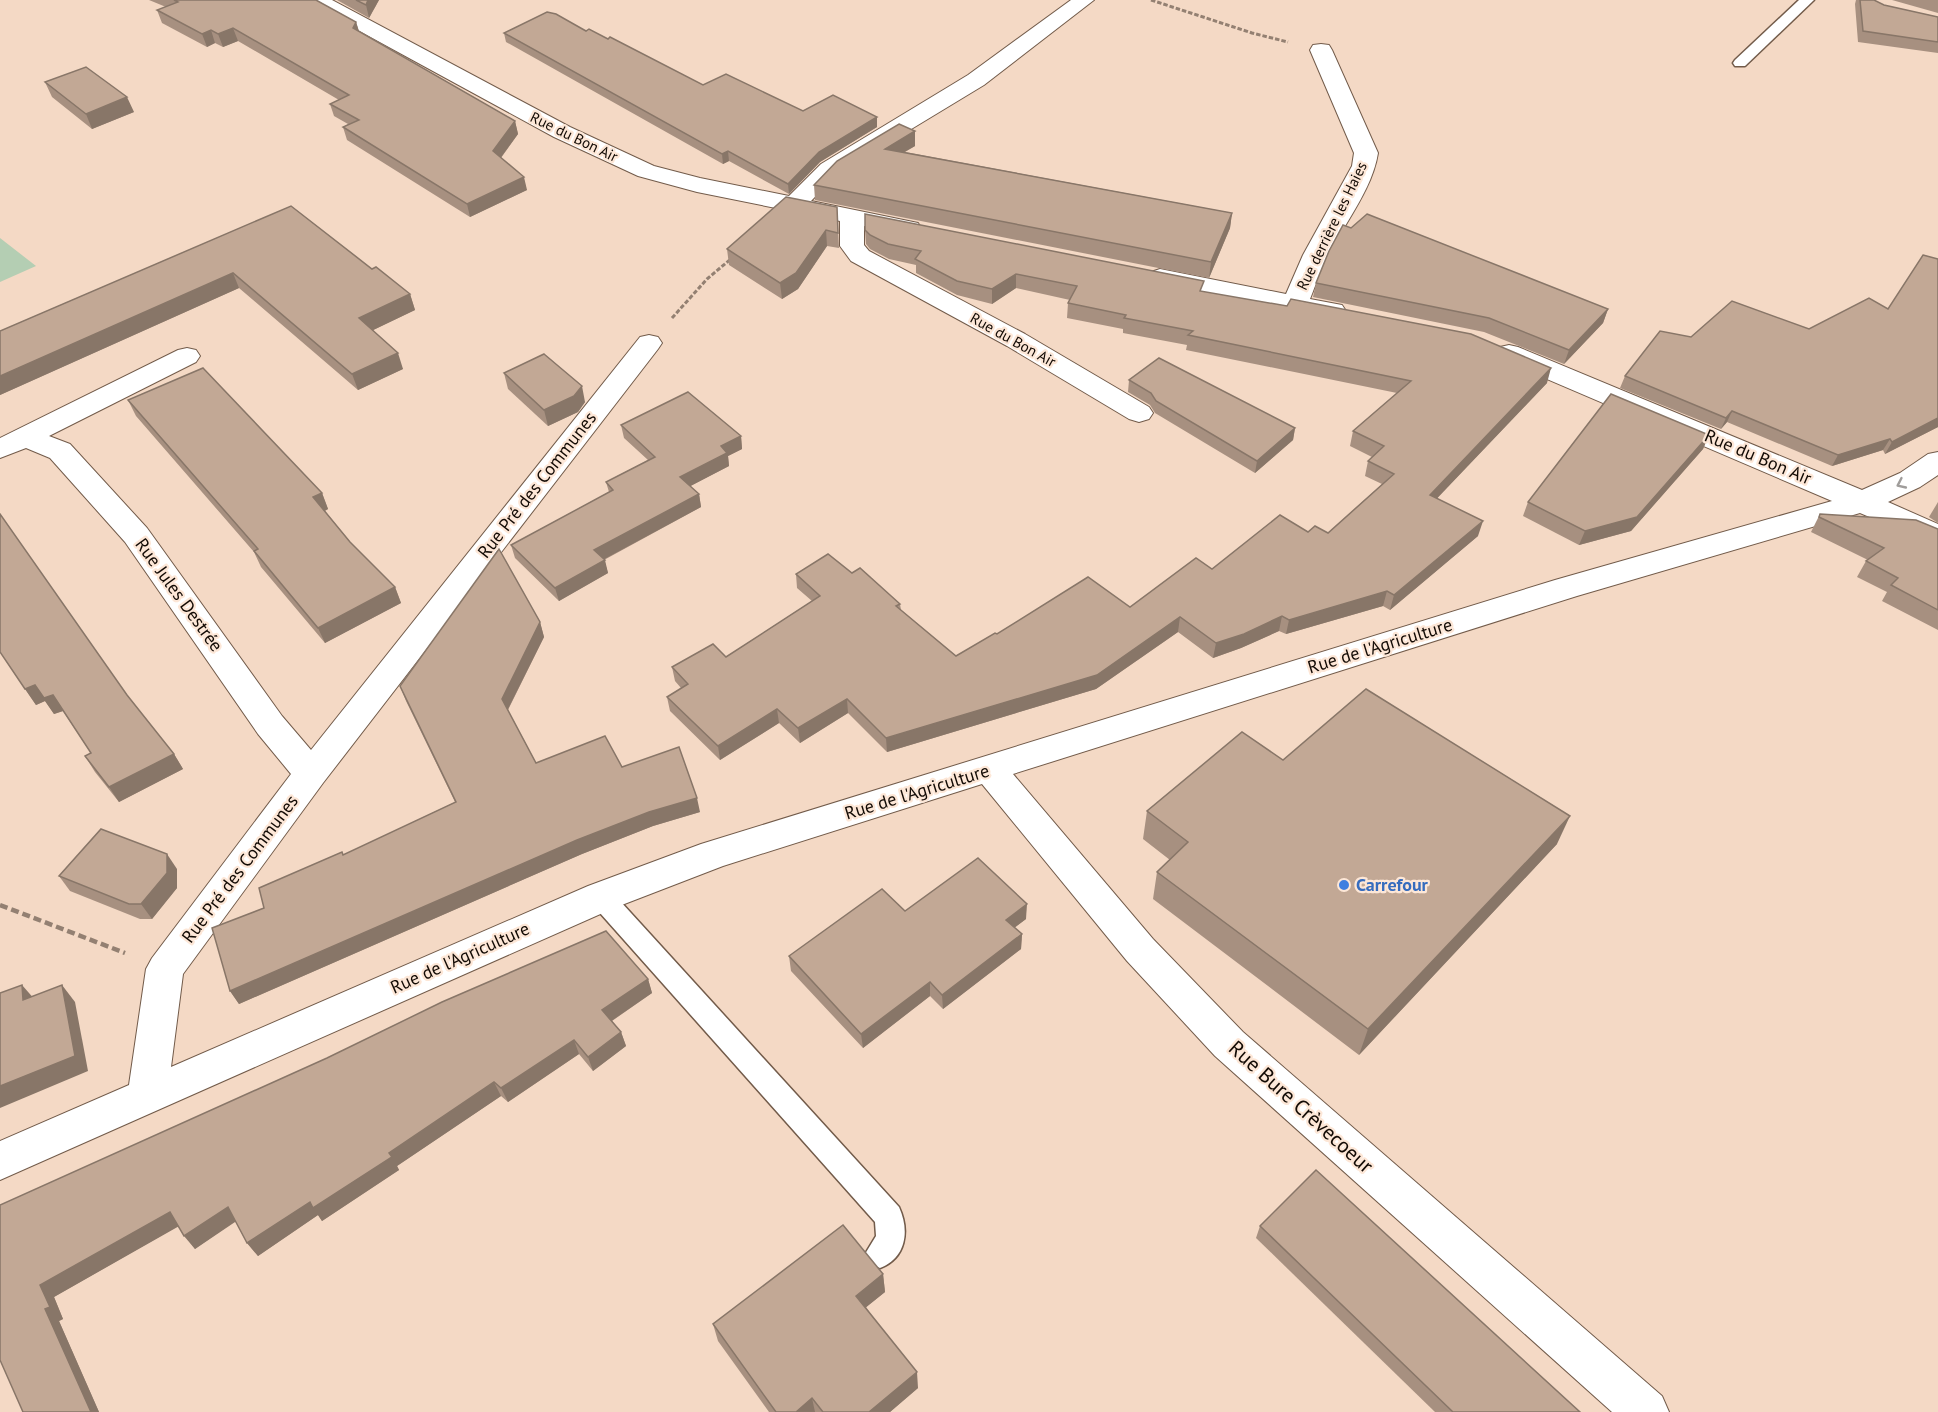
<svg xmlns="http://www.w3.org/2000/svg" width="1938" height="1412" font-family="'PT Sans',sans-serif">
<rect width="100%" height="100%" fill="#f4d9c5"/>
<!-- green -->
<polygon fill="#b4ceb3" points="0,238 36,266 0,282"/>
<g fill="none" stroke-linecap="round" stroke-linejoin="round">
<defs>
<g id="service">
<polygon points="1799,0 1814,0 1745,66 1735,66 1733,63 1735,60"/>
<path d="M 601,887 L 610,890 L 899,1207 C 910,1231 906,1258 880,1268 L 870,1264 L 865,1254 L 876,1236 L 875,1222 L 592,904 L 589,897 L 592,890 Z"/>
</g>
<g id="minor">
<polygon points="307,0 332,0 570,127 654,166 700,178 789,196 821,164 968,75 1071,0 1094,0 984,85 837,174 811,201 918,223 921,228 918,233 909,235 864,226 864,245 869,251 1025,334 1149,407 1153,413 1149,419 1139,422 1129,419 1007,346 851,261 840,246 840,221 697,192 638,176 554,137 310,4"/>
<path d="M 1321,44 L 1329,45 L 1332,50 L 1378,153 C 1372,190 1345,222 1329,255 C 1321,269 1316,284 1310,299 L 1342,305 L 1346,311 L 1342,317 L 1333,319 L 1151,282 L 1147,277 L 1151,272 L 1160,269 L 1286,294 L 1303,255 L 1352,166 L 1354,153 L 1310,50 L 1313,45 Z"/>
<polygon points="649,335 658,337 662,343 658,349 323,783 183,974 171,1067 588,886 701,844 1555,580 1832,501 1500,359 1496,353 1500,347 1509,345 1518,347 1862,490 1900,473 1928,454 1938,452 1938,475 1920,487 1888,502 1938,524 1938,546 1860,513 1577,596 1013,774 1153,939 1243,1032 1662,1396 1669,1412 1612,1412 1215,1056 1127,961 982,784 723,866 614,908 0,1180 0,1141 129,1085 146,969 152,958 291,774 258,734 125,542 50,458 26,448 0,458 0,438 178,350 187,348 196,350 200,356 196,362 49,436 70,444 147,528 282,716 311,750 640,337"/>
</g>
</defs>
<!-- service casing -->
<use href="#service" stroke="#725b4a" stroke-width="3"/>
<!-- minor casing -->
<use href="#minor" stroke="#725b4a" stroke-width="2"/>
<!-- path-far1 -->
<g stroke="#938072" stroke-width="3" stroke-dasharray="4.5 2" stroke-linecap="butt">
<polyline points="1151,0 1252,33 1288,42"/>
<polyline points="672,318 707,279 732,258"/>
</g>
<!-- path -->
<polyline stroke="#938072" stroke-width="4.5" stroke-dasharray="8 4" stroke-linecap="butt" points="0,905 125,953"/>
<!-- service -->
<use href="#service" fill="#fff" fill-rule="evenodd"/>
<!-- minor -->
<use href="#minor" fill="#fff" fill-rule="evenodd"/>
</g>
<!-- wall -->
<g fill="#a79080">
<polygon points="149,0 316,0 356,22 359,31 515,121 518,134 501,158 527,190 470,217 347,140 343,127 348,124 334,116 330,104 339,100 238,41 223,47 215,43 207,47 162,23 157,10 166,7"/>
<polygon points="337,0 379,0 369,18"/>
<polygon points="1856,0 1874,0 1884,5 1938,17 1938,53 1858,42 1855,4"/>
<polygon points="1892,0 1938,0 1938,13"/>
<polygon points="586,31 703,85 803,111 877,127 820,162 789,194 729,161 723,164 506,42 504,33"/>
<polygon points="45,82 134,112 92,129 52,97"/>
<polygon points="915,131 915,146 905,152 1232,213 1230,228 1209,278 815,200 814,185"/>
<polygon points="291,206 372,269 410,294 415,310 373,330 403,369 358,390 239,288 0,395 0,331"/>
<polygon points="837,207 839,248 827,246 798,289 782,299 729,265 727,249"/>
<polygon points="1351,228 1608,309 1603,323 1564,364 1484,332 1313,297 1316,283"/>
<polygon points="865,230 1202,291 1547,383 1437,498 1478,536 1390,610 1383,606 1286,634 1279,631 1241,648 1213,658 1178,632 1096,689 887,752 848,713 800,743 779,723 720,760 670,711 667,697 681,688 675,681 672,667 726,657 812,601 797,588 796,574 852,573 900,604 901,610 956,656 997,634 1130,607 1212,569 1308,532 1328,533 1382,484 1365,476 1368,461 1372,457 1350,446 1353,431 1397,393 1186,350 1187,345 1123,333 1123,329 1067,318 1068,303 1070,300 1016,288 992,304 957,295 916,273 916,265 889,259 870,249 866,244"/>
<polygon points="1938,259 1938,427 1885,454 1883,450 1832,466 1727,422 1721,429 1620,388 1625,376 1691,337 1809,329 1888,309"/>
<polygon points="504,373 585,402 578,412 548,426 508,389"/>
<polygon points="1129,380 1295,428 1293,440 1255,473 1155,413 1150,405 1128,392"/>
<polygon points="128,400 322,493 328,509 325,511 350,542 395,587 401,603 325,643 261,567 254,552 136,416"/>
<polygon points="621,425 741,436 742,449 728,456 729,466 690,486 699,494 701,507 604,560 608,573 559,601 515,558 511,545 609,492 606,482 648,460 624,438"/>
<polygon points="1709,435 1703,449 1631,531 1579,545 1523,516 1528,502"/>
<polygon points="1938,502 1938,523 1929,517"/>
<polygon points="1820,514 1938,529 1938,630 1882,601 1887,592 1857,577 1866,561 1868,560 1811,532"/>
<polygon points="540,622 544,637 508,710 536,763 622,767 700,812 653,826 582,854 239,1004 230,991 264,908 344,855 455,802 406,701 400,686"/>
<polygon points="0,652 127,695 174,754 183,769 119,802 95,772 85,756 91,753 63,711 54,714 45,701 36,705"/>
<polygon points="1283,760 1557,844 1359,1055 1153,899 1157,872 1170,860 1143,839 1147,811"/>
<polygon points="177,869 177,888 152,919 140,919 70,891 59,876"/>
<polygon points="905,911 1026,919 1014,928 1022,934 1021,949 943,1009 930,996 863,1048 791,971 789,956"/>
<polygon points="648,979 652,993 612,1021 621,1032 626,1046 593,1071 579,1054 508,1102 501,1096 397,1166 399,1170 322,1221 318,1215 258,1256 247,1243 235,1221 195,1249 178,1226 54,1297 63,1319 59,1321 99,1412 23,1412 0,1205"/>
<polygon points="1260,1226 1580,1412 1435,1412 1256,1238"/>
<polygon points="883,1274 885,1292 866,1307 918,1388 890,1412 769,1412 718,1341 713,1324"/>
</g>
<!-- shaded-wall -->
<g fill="#887668">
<polygon points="368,0 379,0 369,18 366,5"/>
<polygon points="356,22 360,35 353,28"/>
<polygon points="233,28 238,41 223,47 218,34"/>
<polygon points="211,30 215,43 207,47 202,34"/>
<polygon points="127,97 134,112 92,129 86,114"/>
<polygon points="877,117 877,127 820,162 789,194 788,184 819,152"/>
<polygon points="515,121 518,134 496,164 493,151"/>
<polygon points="915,131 915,146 885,163 885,149"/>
<polygon points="728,151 729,161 723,164 722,154"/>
<polygon points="524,177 527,190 470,217 467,204"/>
<polygon points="1232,213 1230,228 1209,278 1211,262"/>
<polygon points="826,230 827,246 798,289 782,299 780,283"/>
<polygon points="233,273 239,288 0,395 0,376"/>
<polygon points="1016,274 1016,288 992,304 992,289"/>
<polygon points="410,294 415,310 365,334 359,318"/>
<polygon points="1608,309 1603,323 1564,364 1569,350"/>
<polygon points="398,353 403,369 358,390 352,374"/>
<polygon points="1551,368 1547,383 1426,510 1430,495"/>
<polygon points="582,386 585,402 578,412 548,426 544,410"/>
<polygon points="1732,411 1727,422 1721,429 1726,418"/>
<polygon points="1938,418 1938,427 1885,454 1892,442"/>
<polygon points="1295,428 1293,440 1255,473 1257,461"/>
<polygon points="1709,435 1703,449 1631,531 1579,545 1585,531"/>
<polygon points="741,436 742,449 728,456 729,466 683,490 680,477 721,446"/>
<polygon points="1890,439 1883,450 1832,466 1838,455"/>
<polygon points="322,493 328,509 320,513 313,497"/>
<polygon points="699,494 701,507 597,563 594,550"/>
<polygon points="1483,521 1478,536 1390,610 1394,595"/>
<polygon points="605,560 608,573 559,601 555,588"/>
<polygon points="395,587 401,603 325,643 318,628"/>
<polygon points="1387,591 1383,606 1286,634 1289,620"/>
<polygon points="1282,616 1279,631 1241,648 1213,658 1216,643"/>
<polygon points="1180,617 1178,632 1096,689 887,752 886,738"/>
<polygon points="540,622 544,637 506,713 502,699"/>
<polygon points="35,685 53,695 63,711 54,714 45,701 36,705 25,689"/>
<polygon points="847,699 848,713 800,743 798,728"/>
<polygon points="777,709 779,723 720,760 718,746"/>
<polygon points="174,754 183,769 119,802 109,787"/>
<polygon points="697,798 700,812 653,826 582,854 239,1004 230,991 577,840 649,812"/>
<polygon points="1570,816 1557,844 1359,1055 1368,1029"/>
<polygon points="167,854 177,869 177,888 152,919 141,904"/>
<polygon points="1027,904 1026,919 1005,935 1006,920"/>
<polygon points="1022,934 1021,949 943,1009 942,995"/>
<polygon points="648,979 652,993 607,1024 602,1010"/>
<polygon points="930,982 930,996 863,1048 861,1034"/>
<polygon points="22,985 36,1001 23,1000"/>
<polygon points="62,985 75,1002 88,1071 0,1108 0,1086"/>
<polygon points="621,1032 626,1046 593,1071 588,1057"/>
<polygon points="574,1040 579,1054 508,1102 501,1088"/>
<polygon points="494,1082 501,1096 397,1166 399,1170 322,1221 318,1215 258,1256 247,1243 310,1202 389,1153"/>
<polygon points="228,1207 238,1220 195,1249 184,1236"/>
<polygon points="170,1212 181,1225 54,1297 63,1319 59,1321 99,1412 91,1412 45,1309 40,1285"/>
<polygon points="883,1274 885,1292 859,1313 856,1296"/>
<polygon points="917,1372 918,1388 890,1412 869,1412"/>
<polygon points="812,1398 815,1412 796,1412"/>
</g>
<!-- building -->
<g fill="#c2a895" stroke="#887668" stroke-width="1.5">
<polygon points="174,0 316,0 356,22 353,28 515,121 493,151 524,177 467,204 343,127 359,120 330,104 349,95 233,28 218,34 211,30 202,34 157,10 178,2"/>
<polygon points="356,0 368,0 366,5"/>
<polygon points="1860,0 1874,0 1884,5 1938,17 1938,42 1863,31"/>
<polygon points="547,12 556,14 586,31 589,29 608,39 610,37 703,85 726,74 803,111 833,95 877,117 819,152 788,184 728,151 722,154 504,33"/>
<polygon points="86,67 127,97 86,114 45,82"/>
<polygon points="899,124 915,131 885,149 1232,213 1211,262 814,185 837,161"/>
<polygon points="786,197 837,207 838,233 826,230 796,273 780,283 727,249"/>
<polygon points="291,206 372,269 376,267 410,294 359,318 398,353 352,374 233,273 0,376 0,331"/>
<polygon points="865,214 1204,281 1200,291 1287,306 1291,299 1471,334 1551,368 1430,495 1483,521 1394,595 1387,591 1289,620 1282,616 1244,634 1216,643 1180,617 1097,675 886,738 847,699 798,728 777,709 718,746 667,697 688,684 672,667 713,644 726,657 820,596 796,574 828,554 852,573 860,568 900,604 896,606 956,656 995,633 997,634 1088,577 1130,607 1196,558 1212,569 1280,515 1308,532 1315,526 1328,533 1394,474 1368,461 1384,446 1353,431 1411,381 1188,335 1193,331 1124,318 1126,315 1068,303 1077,286 1016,274 992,289 957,281 915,259 921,251 888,244 870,235 865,230"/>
<polygon points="1367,214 1608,309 1569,350 1489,318 1316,283 1329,251 1343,225 1351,228"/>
<polygon points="1923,255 1938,259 1938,418 1892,442 1890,439 1838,455 1732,411 1726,418 1625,376 1660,331 1691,337 1732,301 1809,329 1869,298 1888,309"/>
<polygon points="544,354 582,386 574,396 544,410 504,373"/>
<polygon points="1159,358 1295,428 1257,461 1156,401 1151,393 1129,380"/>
<polygon points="203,368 322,493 313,497 350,542 395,587 318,628 254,551 258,549 128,400"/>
<polygon points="688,392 741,436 721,446 727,453 680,477 699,494 594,550 605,560 555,588 511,545 613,490 606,482 655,457 621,425"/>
<polygon points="1611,394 1709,435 1637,517 1585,531 1528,502"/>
<polygon points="0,514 127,695 174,754 109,787 85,756 91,753 53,695 44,698 35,685 25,689 0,652"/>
<polygon points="1820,514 1916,520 1938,529 1938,610 1891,585 1898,578 1866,561 1884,548 1819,517"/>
<polygon points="499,549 540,622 502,699 536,763 605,736 622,767 679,747 697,798 649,812 577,840 230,991 212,928 264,908 259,888 342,852 343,855 456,802 400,686"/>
<polygon points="1366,689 1570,816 1368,1029 1157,872 1188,842 1147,811 1242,732 1283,760"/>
<polygon points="101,829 167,854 167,873 141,904 129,904 59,876"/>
<polygon points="978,858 1027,904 1006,920 1022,934 942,995 930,982 861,1034 789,956 882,889 905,911"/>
<polygon points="606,931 648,979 602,1010 621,1032 588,1057 574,1040 501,1088 494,1082 389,1153 392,1157 313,1208 310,1202 247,1243 228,1207 184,1236 170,1212 40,1285 50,1307 45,1309 91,1412 23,1412 0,1360 0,1205 327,1058 442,1002"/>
<polygon points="22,985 23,1000 62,985 75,1056 0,1086 0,993"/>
<polygon points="1316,1170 1580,1412 1453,1412 1260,1226"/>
<polygon points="843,1225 883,1274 856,1296 917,1372 869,1412 823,1412 812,1398 796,1412 776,1412 713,1324"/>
</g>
<!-- one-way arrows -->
<defs><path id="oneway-chevron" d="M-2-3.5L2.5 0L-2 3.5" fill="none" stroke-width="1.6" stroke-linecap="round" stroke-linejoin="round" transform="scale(1.5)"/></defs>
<use stroke="#a09d9b" href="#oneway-chevron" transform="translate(1901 484) rotate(155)"/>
<!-- markers -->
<circle fill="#3f7fe0" stroke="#fde7d7" stroke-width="2" cx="1344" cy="885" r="6"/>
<g text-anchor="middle" stroke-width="4.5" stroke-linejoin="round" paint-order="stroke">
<!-- far-street labels -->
<g font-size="15" fill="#120a04" stroke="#fde7d7">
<text transform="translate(574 137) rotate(26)" y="5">Rue du Bon Air</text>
<text transform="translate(1332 226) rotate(-64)" y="5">Rue derrière les Haies</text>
<text transform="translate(1013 340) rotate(29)" y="5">Rue du Bon Air</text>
</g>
<!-- street labels -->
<g font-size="18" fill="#120a04" stroke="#fde7d7">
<text transform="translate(1758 457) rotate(23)" y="6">Rue du Bon Air</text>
<text transform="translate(537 485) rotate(-52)" y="6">Rue Pré des Communes</text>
<text transform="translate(179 595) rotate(54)" y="6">Rue Jules Destrée</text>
<text transform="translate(1380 646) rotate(-17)" y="6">Rue de l'Agriculture</text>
<text transform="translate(917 792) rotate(-17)" y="6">Rue de l'Agriculture</text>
<text transform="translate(240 869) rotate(-53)" y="6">Rue Pré des Communes</text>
<text transform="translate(460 958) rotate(-24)" y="6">Rue de l'Agriculture</text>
</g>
<!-- shop labels -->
<g font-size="18" font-weight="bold" fill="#366cbe" stroke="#fde7d7" text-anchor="start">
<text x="1356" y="891">Carrefour</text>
</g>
<!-- near-street labels -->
<g font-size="21" fill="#120a04" stroke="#fde7d7">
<text transform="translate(1301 1107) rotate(42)" y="7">Rue Bure Crèvecoeur</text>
</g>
</g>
</svg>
